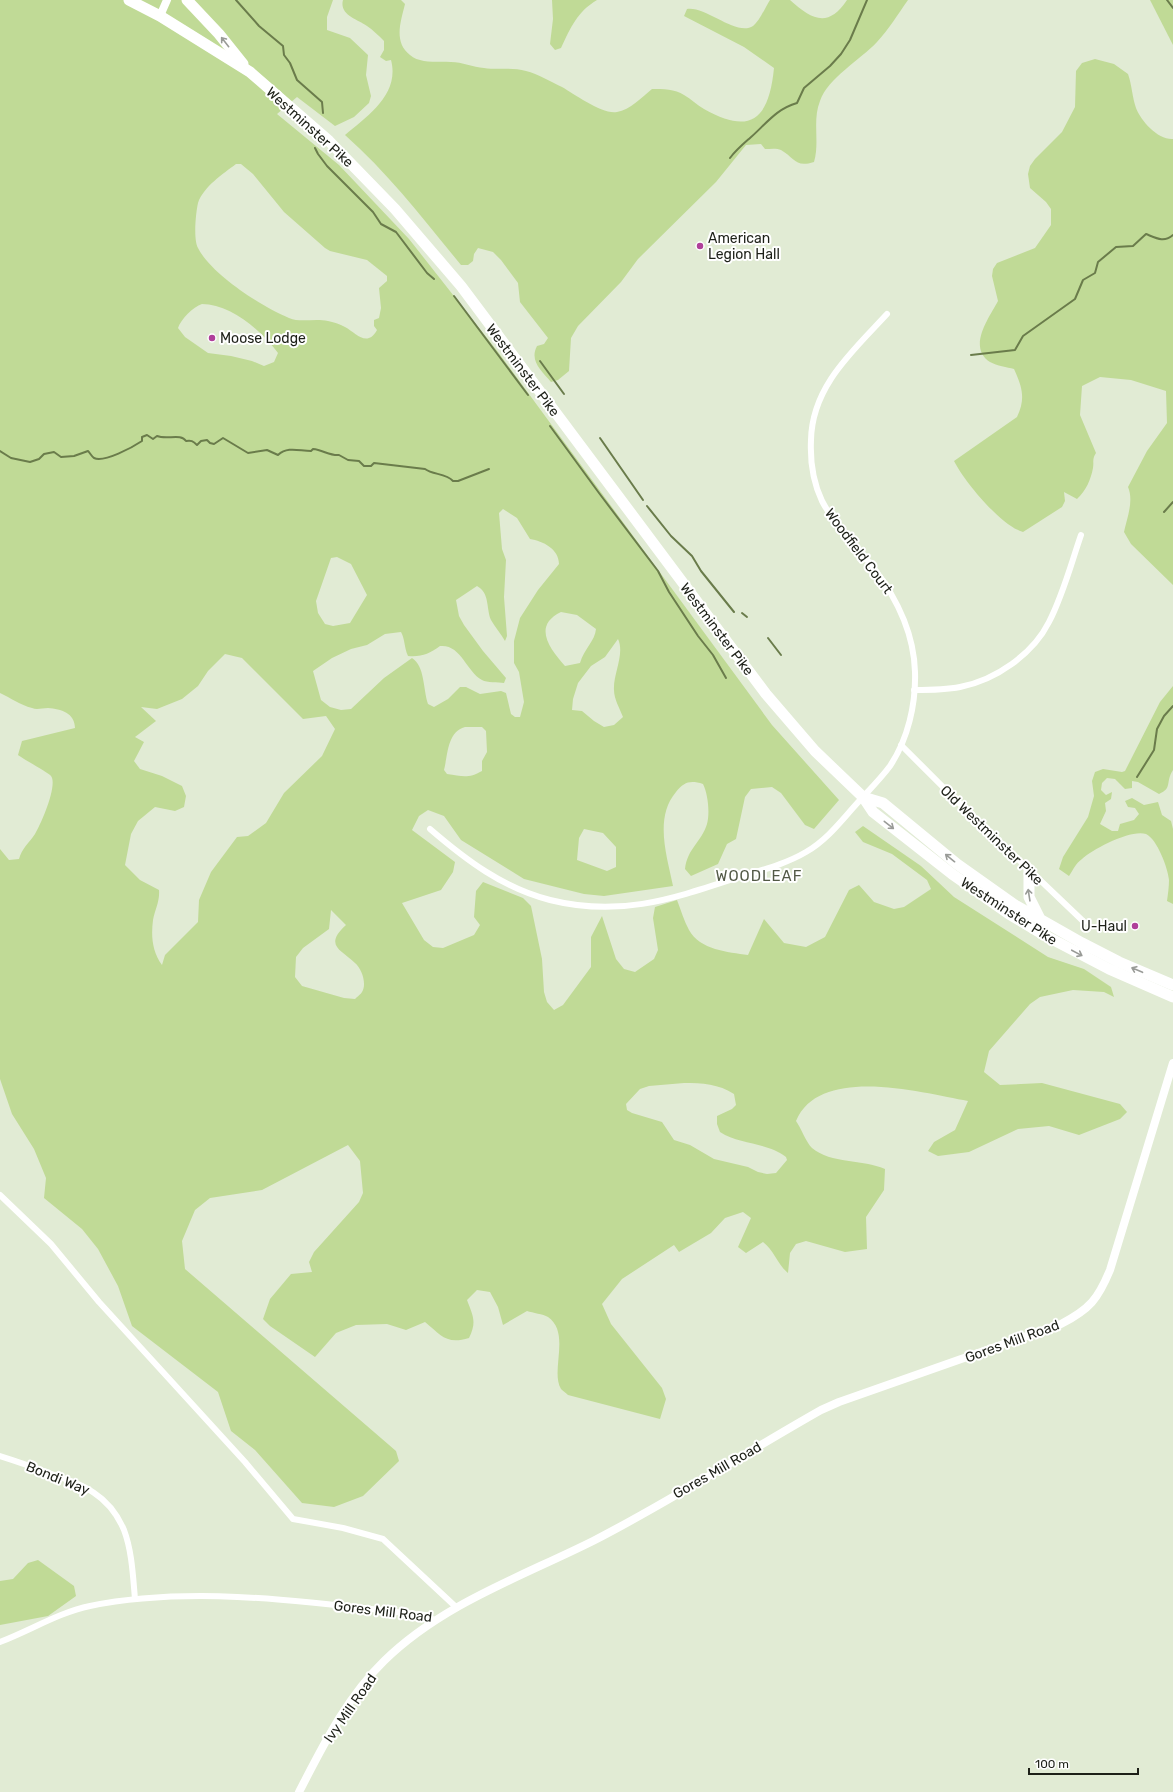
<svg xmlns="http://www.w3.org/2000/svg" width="1173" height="1792" font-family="Rubik,sans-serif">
<rect width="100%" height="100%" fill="#e1ebd4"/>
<!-- green -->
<g fill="#c0da96" fill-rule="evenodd">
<path d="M 0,0 L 333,0 L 327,17 L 327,30 L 350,38 L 368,55 L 366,75 L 371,96 L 369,103 L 354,117 L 335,126 L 297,97 L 277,114 L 339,165 L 409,239 L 498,352 L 772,725 L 839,800 L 814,829 L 805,825 L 781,793 L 772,787 L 751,789 L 745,797 L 736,839 L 727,844 L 718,864 L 691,876 L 685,869 C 687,849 702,841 707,824 C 710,813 708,794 703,784 C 690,780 684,782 676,792 C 654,818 667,856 673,886 L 604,896 L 584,894 L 524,879 L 461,840 L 444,816 L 428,810 L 419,816 L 412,830 L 455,862 L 453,872 L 441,890 L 402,903 L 424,940 L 433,947 L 443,948 L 474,935 L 480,925 L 474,917 L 476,891 L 483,882 L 523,898 L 531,906 L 542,959 L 544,992 L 547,1002 L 554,1010 L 563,1005 L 591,967 L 591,937 L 602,916 L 616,959 L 624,969 L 635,972 L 654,959 L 658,950 L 653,918 L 655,907 L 677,900 C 681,910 684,921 689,930 C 700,950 728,952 748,955 L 764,919 L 784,943 L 806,947 L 825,937 L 849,890 L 859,885 L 874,902 L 894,909 L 904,907 L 931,889 L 927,880 L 892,854 L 863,842 L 855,832 L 863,826 L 921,866 L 954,897 L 1048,957 L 1084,969 L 1111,987 L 1114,997 L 1104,992 L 1073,990 L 1040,997 L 1030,1004 L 989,1051 L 984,1072 L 1000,1085 L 1042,1083 L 1120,1104 L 1127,1112 L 1120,1119 L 1079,1135 L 1049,1126 L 1018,1129 L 969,1152 L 938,1156 L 928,1151 L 934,1142 L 955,1130 L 968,1101 C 923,1093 820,1064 796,1121 C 801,1128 806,1142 812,1148 C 831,1164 863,1159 885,1169 L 884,1190 L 866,1217 L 867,1249 L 845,1252 L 806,1241 L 796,1244 L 790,1253 L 788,1273 C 777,1264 774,1250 763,1242 L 746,1253 L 738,1247 L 751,1218 L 743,1212 L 725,1218 L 711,1233 L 679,1252 L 674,1245 L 622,1279 L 602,1304 L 611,1324 L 662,1388 L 666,1399 L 660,1419 L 568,1395 C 566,1393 563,1391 561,1389 C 550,1371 571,1333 548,1317 C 543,1314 533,1313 527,1311 L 503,1325 L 498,1307 L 490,1292 L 477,1290 L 467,1300 C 473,1316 477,1322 469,1338 C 446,1345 441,1335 425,1322 L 406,1330 L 387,1324 L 356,1325 L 336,1333 L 315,1357 L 270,1326 L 263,1319 L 270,1299 L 291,1274 L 312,1272 L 309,1262 L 314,1252 L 359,1202 L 363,1193 L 360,1161 L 348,1145 L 262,1190 L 210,1198 L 195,1210 L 182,1241 L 185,1269 L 396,1451 L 399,1461 L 363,1496 L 334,1507 L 302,1503 L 255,1450 L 231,1431 L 218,1392 L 132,1326 L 118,1286 L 98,1249 L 82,1229 L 44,1198 L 46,1178 L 34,1149 L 12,1114 L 0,1079 L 0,849 L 9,860 L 19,859 C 22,848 29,843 35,834 C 41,824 58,785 51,776 C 49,773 23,759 18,755 L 22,741 L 75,728 C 75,713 61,709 48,708 C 42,708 37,710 32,708 C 20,705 11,698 0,693 ZM 236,164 L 241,164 L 253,174 L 284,212 L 325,248 L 330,251 L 367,260 L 387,276 L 387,281 L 379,288 L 381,308 L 379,318 L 374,320 L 374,326 L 377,330 C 367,348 356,333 345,327 C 340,324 333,322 328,321 C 314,318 301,323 289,318 C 262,307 211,274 198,248 C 193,239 196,212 198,203 C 204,186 223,174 236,164 ZM 202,304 C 230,304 261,330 278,353 L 274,362 L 264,366 L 252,361 L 231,356 L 208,353 L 185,337 L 178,328 C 181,319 193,307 202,304 ZM 503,509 L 517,518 L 530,539 C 543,541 559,549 559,564 L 538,590 L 520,618 L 514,641 L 514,663 L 519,672 L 524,702 L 520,717 L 515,717 L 511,714 L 506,693 L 501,691 L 480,694 L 466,687 L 460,687 L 448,699 L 434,707 L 428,704 C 423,689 425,666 412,658 L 384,678 L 351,709 L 341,710 L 330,707 L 321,700 L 313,671 L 332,658 L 351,649 L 367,645 L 385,634 L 401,632 C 405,639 404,647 408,656 C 422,657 429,654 440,646 C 461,644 466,671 482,680 C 487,683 498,682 504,683 L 506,678 L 483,651 L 464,625 L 459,616 L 456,600 L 477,586 C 490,593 486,608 491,620 C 495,627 501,634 505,641 L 507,636 L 504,597 L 506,560 L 502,549 L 499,513 ZM 337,557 L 351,564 L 367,595 L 350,623 L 333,626 L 325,624 L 318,613 L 316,601 L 331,558 ZM 561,612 L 577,615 L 596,629 C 595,641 584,649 580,663 L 565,666 C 550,649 532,626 561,612 ZM 618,639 C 625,654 613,674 614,690 C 614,699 620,709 623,717 L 614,725 L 604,727 L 594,721 L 582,711 L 572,710 L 573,699 L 578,683 L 591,666 L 605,657 ZM 225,654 L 242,658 L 303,719 L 326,716 L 335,729 L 322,756 L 284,793 L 266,823 L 248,836 L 237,837 L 211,872 L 199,900 L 198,922 L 165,955 L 162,965 C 152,951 151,936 153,920 C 155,909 160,901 159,890 L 140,880 L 125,865 L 131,834 L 138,821 L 155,807 L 175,811 L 184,807 L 186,796 L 182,786 L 162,776 L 140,769 L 134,761 L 144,742 L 135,737 L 156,721 L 141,707 L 157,709 L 182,699 L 198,686 L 208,671 ZM 465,727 L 482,727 L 486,731 L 487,752 L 482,761 L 482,771 C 468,779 462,776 447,774 L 444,770 C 448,755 447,732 465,727 ZM 584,829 L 603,833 L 616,847 L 616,867 L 607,871 L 577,860 L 579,838 ZM 331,910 L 346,925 C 323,946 342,950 355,963 C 362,969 367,984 362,992 C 361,994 357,997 355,999 L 344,998 L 302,986 L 295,977 L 296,957 L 303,948 L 329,929 ZM 684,1083 C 702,1083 719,1084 734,1094 L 736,1105 L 732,1109 L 717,1116 L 717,1124 L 720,1132 C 740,1145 767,1142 786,1157 L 787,1160 L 776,1173 L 767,1174 L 758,1172 L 748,1167 L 714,1159 L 690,1145 L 674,1140 L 662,1122 L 632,1113 L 627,1110 L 626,1104 L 640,1089 L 649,1086 Z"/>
<path d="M 343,0 L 401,0 L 405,4 C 401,21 393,42 410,55 C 420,64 438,61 451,62 C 462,62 473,67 484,68 C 497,70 513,67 526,71 C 538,74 551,82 562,87 C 574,94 603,115 617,112 C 630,110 642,97 652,89 C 663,89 675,89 684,95 C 691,99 697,105 704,109 C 752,136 769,118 774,68 L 744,47 L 684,16 L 687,9 C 706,6 737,37 753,26 C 759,22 766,6 770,0 L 790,0 C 811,19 828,29 847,0 L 908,0 C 898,14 889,29 877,42 C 860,60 828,78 820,101 C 812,121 820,142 814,162 C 795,168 795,158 781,150 C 777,148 770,149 765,149 L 761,144 L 746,145 L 716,182 L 638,259 L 621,282 L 578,326 L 571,338 L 569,371 L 558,380 L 551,382 C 542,371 529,361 537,346 L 544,344 L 548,338 L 520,302 L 518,283 L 501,260 L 493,252 L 478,248 L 474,254 L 473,261 L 468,265 L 461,265 C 424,220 389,174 345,135 C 368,116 400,94 391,60 L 386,61 L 380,57 L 384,50 L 384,41 C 379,36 373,30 367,26 C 357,19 339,15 343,0 Z"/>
<path d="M 552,0 L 597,0 C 577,12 571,27 561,48 L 555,50 L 550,44 L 553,19 Z"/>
<polygon points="1150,0 1173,0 1173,45"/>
<path d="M 1095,59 L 1114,64 L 1128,74 C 1132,85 1132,97 1136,108 C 1141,121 1158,140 1173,139 L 1173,585 L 1131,544 L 1124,532 C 1127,518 1134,501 1128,487 L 1147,451 L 1167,423 L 1166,391 L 1131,380 L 1100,377 L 1082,386 L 1080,415 L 1096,453 C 1092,459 1094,462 1093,468 C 1091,479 1086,491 1077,499 L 1064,492 L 1065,501 L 1062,507 L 1023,532 C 1001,526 964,481 954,461 L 1017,417 C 1026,398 1022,387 1014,369 C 1007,367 997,366 990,362 C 967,347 989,318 998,301 L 992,276 L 993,269 L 997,263 L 1035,248 L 1051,225 L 1051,209 L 1046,202 L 1030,188 L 1028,174 L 1030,166 L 1035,159 L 1062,132 L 1075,107 L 1076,71 L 1082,63 Z"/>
<path d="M 1173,686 L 1173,770 C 1165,782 1173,788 1159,794 L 1138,782 L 1132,781 L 1132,788 L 1125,789 L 1115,779 L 1107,778 L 1102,783 L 1101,790 L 1106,795 L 1112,792 L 1111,799 L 1105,803 L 1106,811 L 1100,824 L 1112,831 L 1118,831 L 1120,824 L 1134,820 L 1139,814 L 1135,808 L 1128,807 L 1125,801 L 1132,798 L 1144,805 L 1158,802 L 1162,815 L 1171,821 L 1173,829 L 1173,904 L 1167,901 C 1168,894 1169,886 1169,880 C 1168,868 1157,839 1146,834 C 1131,829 1093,849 1082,859 C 1076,863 1073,870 1069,876 L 1059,869 L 1063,857 L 1088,817 L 1094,796 L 1092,781 L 1095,772 L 1103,769 L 1122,772 L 1125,771 L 1160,702 Z"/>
<polygon points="38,1560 74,1586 76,1596 48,1616 0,1625 0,1581 13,1579 28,1563"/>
</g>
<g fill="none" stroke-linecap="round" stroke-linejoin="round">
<!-- stream -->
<g stroke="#6a7c4b" stroke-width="2">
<polyline points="236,0 259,26 283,46 284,55 290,63 297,80 322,102 323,113"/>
<polyline points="1167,0 1173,8"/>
<polyline points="315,148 318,154 327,166 373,212 381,224 396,232 427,273 434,279"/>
<path d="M 730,158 C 736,150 742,145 750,138 C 766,124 776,109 797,103 L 804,88 L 830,66 L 841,54 L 850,40 L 867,0"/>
<polyline points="454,296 528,395"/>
<path d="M 971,355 L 1015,350 L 1023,336 L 1075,299 L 1083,280 L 1095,273 L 1098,262 L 1116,247 L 1133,246 L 1146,234 C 1156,238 1164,243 1173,235"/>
<polyline points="540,361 564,394"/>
<polyline points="550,426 599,493 658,571 669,592 698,636 713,655 726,678"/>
<polyline points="600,438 643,500"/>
<path d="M 0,451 L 11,458 L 30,462 L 39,459 L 44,454 L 54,452 L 61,457 L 74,456 L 88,451 C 90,453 92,457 94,458 C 104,463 133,447 142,441 L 142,437 L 147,435 L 153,439 L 157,436 C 167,440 181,433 186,441 C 191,440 193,441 197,445 L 201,441 L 207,440 L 210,443 L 214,444 L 223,438 L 248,453 L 267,450 L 278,455 C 288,446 299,451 311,451 L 313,449 C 323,450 330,456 339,455 L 348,460 L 359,461 L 364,466 L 371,466 L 374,463 L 425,469 C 433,475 446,473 453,481 L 458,481 L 489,469"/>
<polyline points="647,506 671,536 692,556 701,571 734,612"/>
<polyline points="1164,512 1173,502"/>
<polyline points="742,613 747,617"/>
<polyline points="768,638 781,655"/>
<polyline points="1137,777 1154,750 1157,729 1164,716 1173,706"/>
</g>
<!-- street -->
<g stroke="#fff" stroke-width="6">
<path d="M 914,690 C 930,690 945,690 960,687 C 996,680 1033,654 1049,622 C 1063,595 1071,564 1081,535"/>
<polyline points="901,745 957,801 1084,922"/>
<path d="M 430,829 C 466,860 503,888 550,900 C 618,917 669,900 733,879 C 758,871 784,865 806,852 C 825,841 838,825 852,809 C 864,795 879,781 890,766 C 908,739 916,704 915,672 C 914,633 896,597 873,567 C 856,545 835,526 822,501 C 813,482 810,461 811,440 C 812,386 853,351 887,314"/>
<polyline points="0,1195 51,1244 99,1302 245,1462 293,1519 343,1528 383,1539 457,1608"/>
<path d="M 0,1456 C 16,1461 33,1467 49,1473 C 83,1485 109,1494 124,1530 C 132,1551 133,1577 135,1599"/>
<path d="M 0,1642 C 29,1631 60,1612 90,1606 C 194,1585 310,1602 414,1614 L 426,1615 L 434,1620"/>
</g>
<!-- secondary -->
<g stroke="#fff" stroke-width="8">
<polyline points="160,16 167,0"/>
<path d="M 299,1792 C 323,1746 346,1698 384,1661 C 442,1604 521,1577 593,1541 C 671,1501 745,1453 821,1410 L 839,1402 L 1061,1324 C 1090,1309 1098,1299 1110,1270 L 1173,1063"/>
</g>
<!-- highway -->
<g stroke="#fff" stroke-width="11">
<polyline points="129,0 160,16 250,72 329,141 395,209 461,286 766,694 815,751 863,797 873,812 952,874 1009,914 1044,935 1109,969 1173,997"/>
<polyline points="187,0 219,34 243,64"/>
<polyline points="863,797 883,803 957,864 1015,905 1082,943 1119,962 1173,985"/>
<polyline points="1029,869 1029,897 1039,917"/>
</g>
</g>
<!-- one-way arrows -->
<defs><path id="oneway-shaft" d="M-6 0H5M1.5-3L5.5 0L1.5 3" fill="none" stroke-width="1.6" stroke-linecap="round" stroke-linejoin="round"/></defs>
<g stroke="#999b97">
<use href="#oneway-shaft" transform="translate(225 42) rotate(-128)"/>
<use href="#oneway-shaft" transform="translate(889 825) rotate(38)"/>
<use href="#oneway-shaft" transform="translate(950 858) rotate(-141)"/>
<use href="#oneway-shaft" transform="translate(1029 895) rotate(-99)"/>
<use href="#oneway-shaft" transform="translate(1077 953) rotate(28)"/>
<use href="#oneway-shaft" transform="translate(1137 970) rotate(-157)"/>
</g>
<!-- markers -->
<g fill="#b03f9a" stroke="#fff" stroke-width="1.5">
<circle cx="700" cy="246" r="4"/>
<circle cx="212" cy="338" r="4"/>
<circle cx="1135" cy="926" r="4"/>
</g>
<g text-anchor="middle" stroke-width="4" stroke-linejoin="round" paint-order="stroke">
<!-- street labels -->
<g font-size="14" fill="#1d2018" stroke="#fff">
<text transform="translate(310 127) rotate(42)" y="5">Westminster Pike</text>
<text transform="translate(523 370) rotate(53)" y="5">Westminster Pike</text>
<text transform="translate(859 551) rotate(53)" y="5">Woodfield Court</text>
<text transform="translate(717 629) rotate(53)" y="5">Westminster Pike</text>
<text transform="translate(992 835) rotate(44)" y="5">Old Westminster Pike</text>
<text transform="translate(1009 911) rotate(33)" y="5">Westminster Pike</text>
<text transform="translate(1012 1341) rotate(-20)" y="5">Gores Mill Road</text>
<text transform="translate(717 1470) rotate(-30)" y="5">Gores Mill Road</text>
<text transform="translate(58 1478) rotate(22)" y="5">Bondi Way</text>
<text transform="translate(383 1611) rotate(7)" y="5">Gores Mill Road</text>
<text transform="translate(350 1708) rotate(-55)" y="5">Ivy Mill Road</text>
</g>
<!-- poi labels -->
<g font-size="14" fill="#1d2018" stroke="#fff" text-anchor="start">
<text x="708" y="243">American<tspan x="708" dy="16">Legion Hall</tspan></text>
<text x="220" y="343">Moose Lodge</text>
<text x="1127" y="931" text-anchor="end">U-Haul</text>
</g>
<!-- neighbourhood labels -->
<g font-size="15" letter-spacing="1" fill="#525946" stroke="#fff">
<text x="759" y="881">WOODLEAF</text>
</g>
</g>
<!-- scale -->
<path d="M1029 1768v6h109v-6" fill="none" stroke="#1d2018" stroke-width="2"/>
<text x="1035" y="1768" font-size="12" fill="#1d2018" stroke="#ffffff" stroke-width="3" paint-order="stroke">100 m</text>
</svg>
